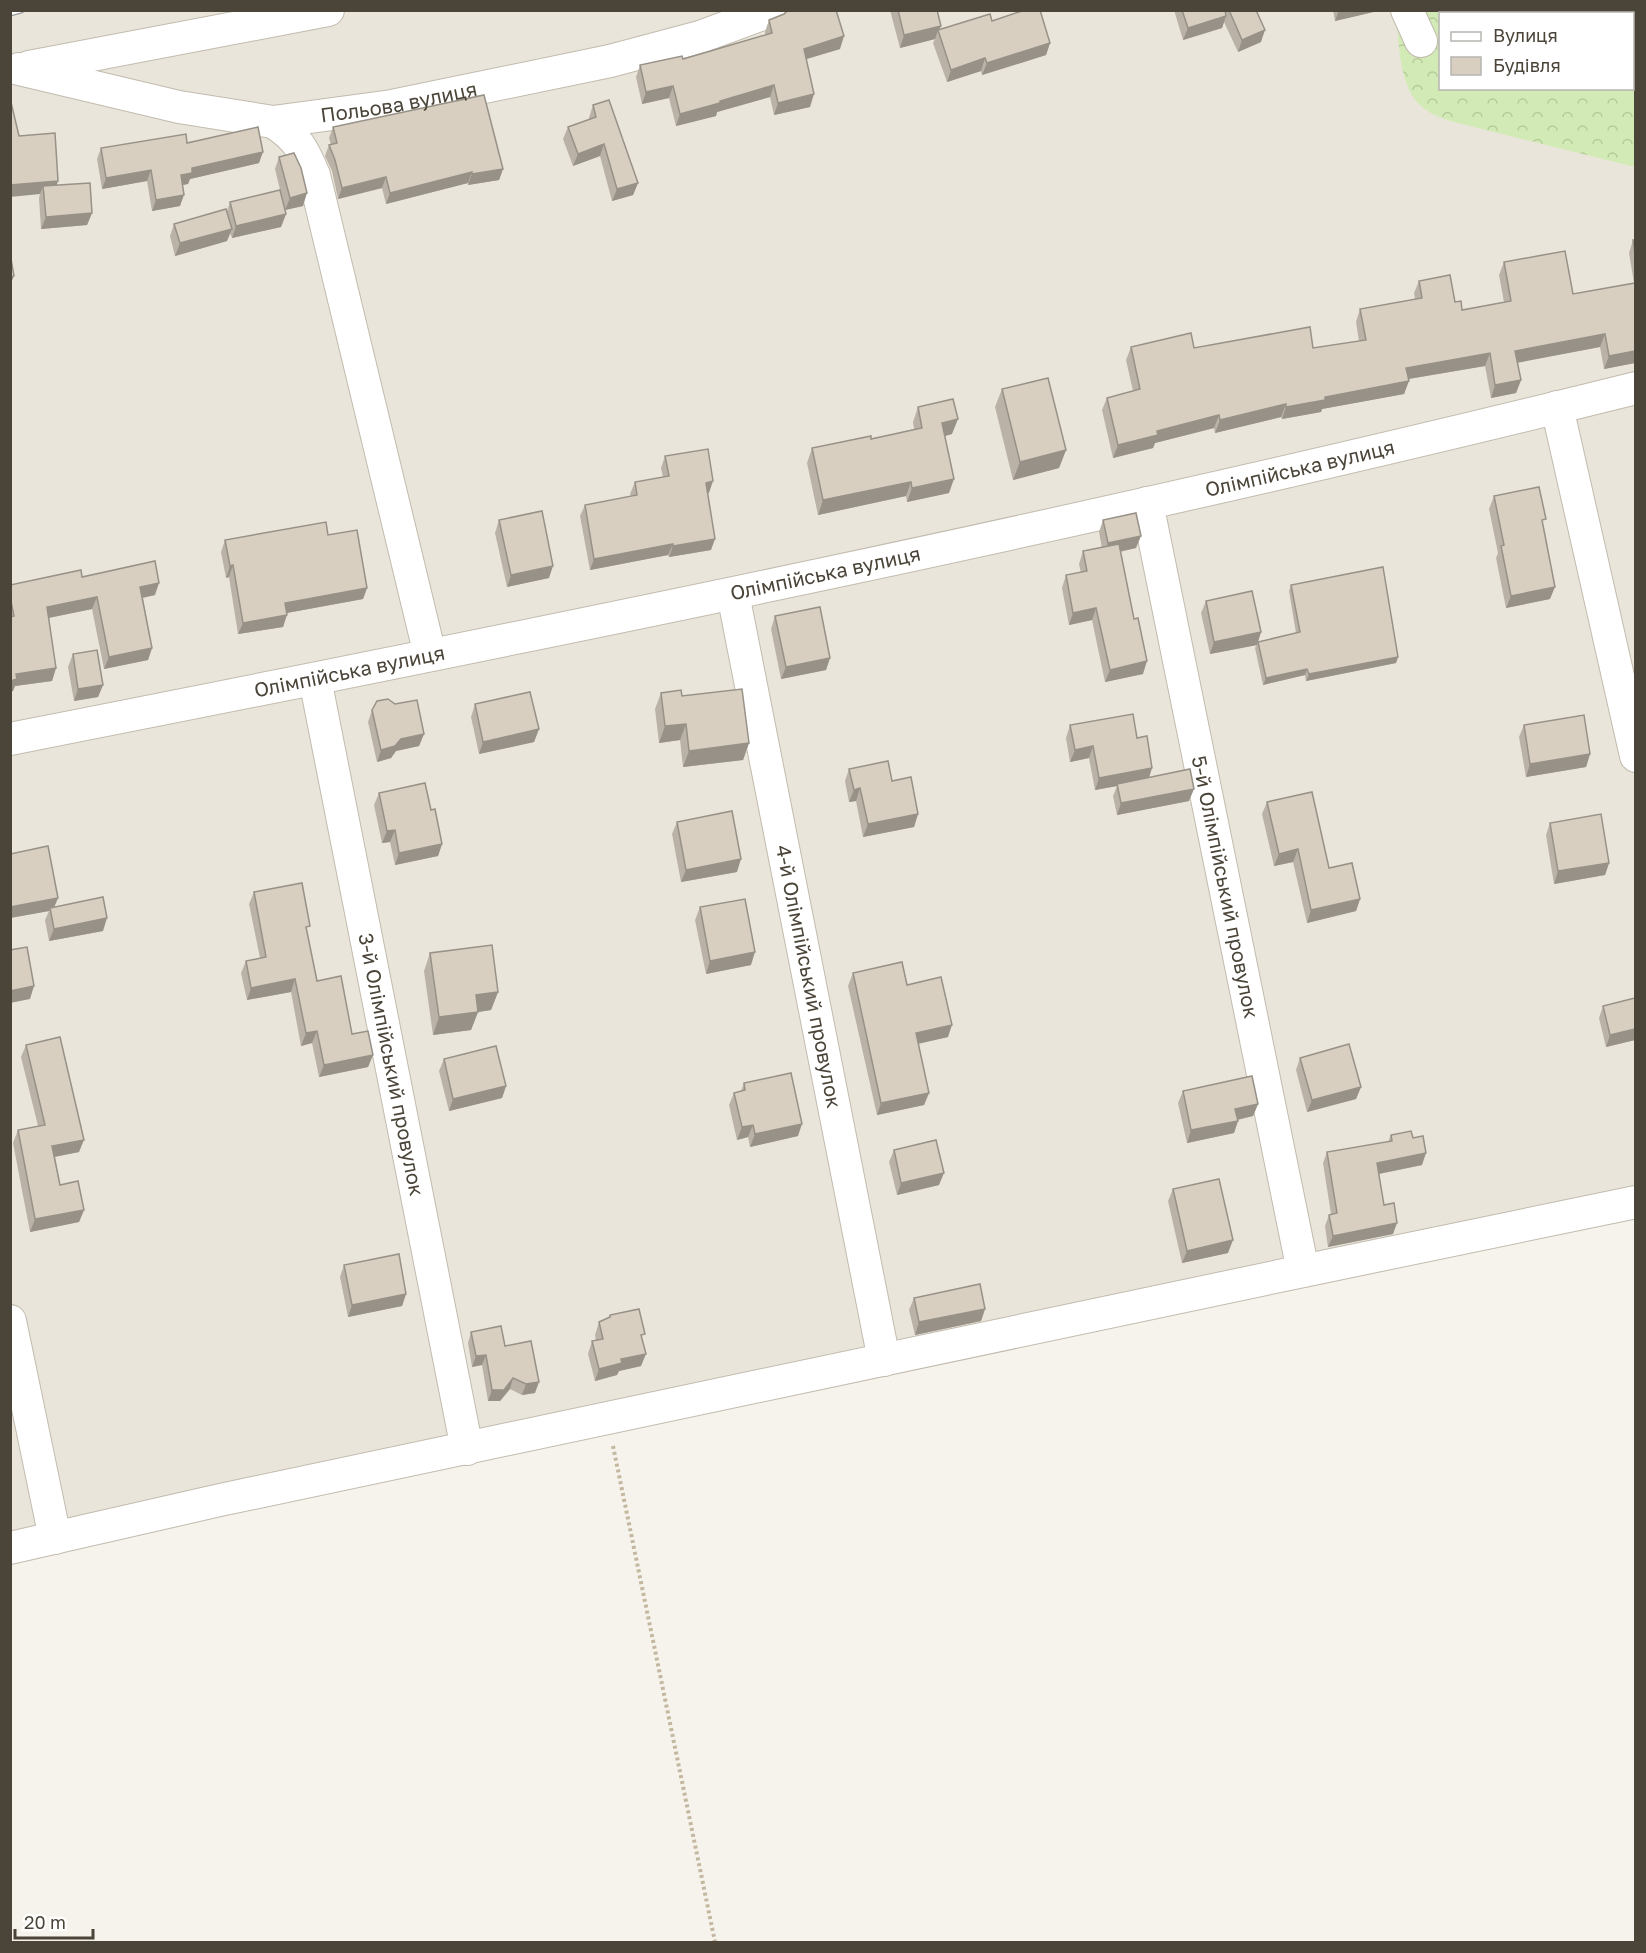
<svg xmlns="http://www.w3.org/2000/svg" width="1646" height="1953" font-family="'Golos Text',sans-serif">
<defs>
<pattern id="forest-crowns" width="20" height="18" patternUnits="userSpaceOnUse" patternTransform="scale(1.5)"><rect width="20" height="18" fill="#d2eab5"/><path d="M2 6a3 3 0 1 1 6 0M12 15a3 3 0 1 1 6 0" fill="none" stroke="#b6ca9c"/></pattern>
</defs>
<rect width="100%" height="100%" fill="#f6f3ec"/>
<!-- residential -->
<polygon fill="#eae5da" points="10,11 1396,11 1400,52 1406,84 1445,119 1635,167 1635,1214 11,1558"/>
<!-- forest -->
<path fill="url(#forest-crowns)" fill-rule="evenodd" d="M 1396,11 L 1635,11 L 1635,167 L 1470,126 C 1454,122 1435,118 1422,107 C 1398,87 1399,40 1396,11 ZM 1440,14 L 1632,14 L 1632,88 L 1440,88 Z"/>
<g fill="none" stroke-linecap="round" stroke-linejoin="round">
<defs>
<g id="minor">
<polyline points="1407,10 1421,41"/>
<polyline points="29,67 328,10"/>
<path id="s1" d="M 19,69 L 179,107 L 273,122 L 392,106 L 610,61 L 700,37 L 773,10"/>
<path d="M 273,122 C 297,137 303,149 314,175 L 430,655"/>
<polyline points="1557,407 1636,756"/>
<path id="s2" d="M 1147,503 L 1303,1271"/>
<path id="s3" d="M 733,594 L 884,1360"/>
<path id="s4" d="M 315,679 L 467,1449"/>
<path id="s5" d="M 10,739 C 554,632 1098,522 1636,388"/>
<polyline points="10,1321 55,1538"/>
<polyline points="10,1548 220,1500 1303,1271 1636,1202"/>
</g>
</defs>
<!-- minor casing -->
<use href="#minor" stroke="#c2bbae" stroke-width="34"/>
<!-- path -->
<polyline stroke="#c4b79f" stroke-width="4" stroke-dasharray="3 3" stroke-linecap="butt" points="613,1446 715,1942"/>
<!-- minor -->
<use href="#minor" stroke="#fff" stroke-width="32"/>
<defs>
<polyline id="rail" points="10,13 21,10"/>
</defs>
<!-- rail casing -->
<use href="#rail" stroke="#9a9a9a" stroke-width="7"/>
<!-- rail -->
<use href="#rail" stroke="#fff" stroke-width="4.5" stroke-dasharray="14" stroke-linecap="butt"/>
</g>
<!-- wall -->
<g fill="#bab2a6">
<polygon points="890,10 937,10 941,26 939,30 992,21 1050,43 1046,55 982,75 981,71 947,82 933,43 935,39 900,48"/>
<polygon points="1174,10 1256,10 1261,42 1238,52 1224,22 1222,28 1183,40"/>
<polygon points="1333,10 1382,10 1335,21"/>
<polygon points="769,20 840,49 806,59 810,107 774,115 770,97 717,112 716,116 676,126 669,98 642,104 636,77 640,65 683,59 765,35 765,32"/>
<polygon points="593,105 638,183 633,195 612,201 600,156 573,166 563,139 568,127 589,120 589,118"/>
<polygon points="333,127 503,169 499,180 468,185 468,183 386,204 382,188 338,199 332,171 325,156 329,145 331,145 329,138"/>
<polygon points="19,136 57,185 92,213 87,225 41,229 39,198 40,194"/>
<polygon points="187,143 259,163 190,179 188,184 182,185 180,206 152,211 147,181 102,189 97,159 101,148"/>
<polygon points="279,157 303,206 285,210 275,169"/>
<polygon points="230,202 286,214 281,227 232,238 230,233 227,241 175,256 170,236 174,224 227,211"/>
<polygon points="1633,240 1635,240 1635,363 1604,369 1600,347 1517,362 1521,380 1516,393 1491,398 1485,366 1409,379 1404,394 1322,409 1321,412 1282,419 1281,417 1215,433 1214,428 1155,443 1153,448 1113,458 1102,410 1107,398 1133,391 1126,360 1131,347 1313,348 1359,341 1356,322 1360,309 1415,299 1414,293 1419,281 1455,302 1462,310 1504,302 1499,275 1504,262 1573,294 1634,283 1629,253"/>
<polygon points="1002,389 1066,450 1059,468 1013,480 995,407"/>
<polygon points="918,407 952,434 945,436 949,493 907,502 906,496 818,515 807,463 812,448 871,439 914,429 913,422"/>
<polygon points="665,456 709,493 707,493 711,550 669,557 668,555 590,570 580,516 585,505 631,496 630,494 635,482 663,477 661,468"/>
<polygon points="1494,496 1543,526 1550,599 1506,608 1496,558 1498,553 1489,509"/>
<polygon points="499,520 549,578 507,587 495,533"/>
<polygon points="1103,520 1136,548 1120,552 1143,674 1105,682 1092,620 1069,625 1062,588 1066,575 1081,573 1079,564 1083,551 1102,548 1099,532"/>
<polygon points="225,540 367,588 363,599 287,613 283,627 238,634 229,577 226,578 221,552"/>
<polygon points="82,577 155,595 143,598 152,648 148,660 104,669 92,609 49,618 56,668 52,681 15,686 13,691 10,692 10,585"/>
<polygon points="1291,585 1398,657 1396,663 1306,681 1305,675 1263,685 1255,648 1258,642 1296,633 1289,591"/>
<polygon points="1206,601 1261,632 1257,645 1210,654 1201,613"/>
<polygon points="775,616 830,658 826,670 781,679 771,629"/>
<polygon points="73,654 103,685 98,697 74,701 68,667"/>
<polygon points="661,693 682,696 749,743 743,760 683,767 680,740 659,743 655,709"/>
<polygon points="475,704 539,729 534,742 479,754 471,717"/>
<polygon points="372,710 424,734 419,746 396,751 391,758 377,762 368,722"/>
<polygon points="1070,725 1137,738 1152,768 1149,778 1189,801 1117,815 1113,796 1117,786 1095,790 1089,758 1070,762 1066,738"/>
<polygon points="1524,725 1590,754 1586,767 1526,777 1519,737"/>
<polygon points="849,769 892,781 918,814 914,827 863,837 856,801 849,802 845,781"/>
<polygon points="379,793 431,810 442,844 438,856 395,865 390,842 382,843 374,805"/>
<polygon points="1267,802 1329,868 1360,899 1356,911 1307,923 1293,862 1274,866 1262,814"/>
<polygon points="677,822 737,872 681,882 672,834"/>
<polygon points="1550,823 1609,863 1605,875 1554,884 1546,835"/>
<polygon points="254,892 307,934 317,981 352,1034 373,1055 368,1067 319,1077 312,1043 301,1046 291,992 247,1000 241,973 246,961 260,958 249,904"/>
<polygon points="58,898 54,907 103,931 49,941 45,920 49,911 10,918"/>
<polygon points="700,907 751,965 706,974 695,920"/>
<polygon points="430,953 498,992 491,1010 478,1012 471,1030 433,1035 424,971"/>
<polygon points="853,973 907,985 948,1037 918,1044 929,1093 924,1105 877,1115 848,986"/>
<polygon points="1635,998 1635,1040 1606,1047 1599,1018 1603,1006"/>
<polygon points="26,1045 79,1152 55,1157 60,1185 84,1210 79,1222 30,1232 13,1143 18,1130 38,1126 21,1057"/>
<polygon points="1300,1058 1361,1087 1356,1099 1307,1112 1296,1070"/>
<polygon points="444,1059 506,1086 502,1098 449,1111 439,1071"/>
<polygon points="744,1083 798,1136 750,1147 748,1137 737,1140 729,1105 734,1093 741,1091"/>
<polygon points="1183,1091 1258,1104 1253,1116 1238,1120 1234,1133 1187,1143 1178,1103"/>
<polygon points="1391,1135 1413,1138 1422,1165 1379,1174 1384,1205 1393,1234 1328,1247 1325,1226 1329,1215 1331,1214 1323,1163 1327,1152 1388,1142"/>
<polygon points="894,1150 939,1185 897,1195 889,1162"/>
<polygon points="1173,1189 1228,1253 1182,1263 1168,1201"/>
<polygon points="344,1265 406,1294 402,1306 348,1317 340,1277"/>
<polygon points="914,1298 985,1309 981,1321 915,1335 909,1310"/>
<polygon points="610,1315 643,1340 641,1366 619,1371 617,1375 595,1381 588,1354 592,1341 596,1341 595,1335 599,1322 609,1318"/>
<polygon points="471,1332 505,1346 535,1393 522,1395 510,1389 500,1401 488,1401 482,1365 472,1367 468,1343"/>
</g>
<!-- shaded-wall -->
<g fill="#979187">
<polygon points="1339,10 1382,10 1335,21"/>
<polygon points="1226,16 1222,28 1183,40 1188,28"/>
<polygon points="941,26 938,32 938,30 935,39 900,48 904,35"/>
<polygon points="1265,30 1261,42 1238,52 1242,40"/>
<polygon points="844,36 840,49 800,61 804,49"/>
<polygon points="1050,43 1046,55 982,75 987,63"/>
<polygon points="985,58 981,71 947,82 951,70"/>
<polygon points="774,85 770,97 717,112 716,116 676,126 680,114 720,101"/>
<polygon points="673,86 669,98 642,104 646,92"/>
<polygon points="814,94 810,107 774,115 778,103"/>
<polygon points="604,144 600,156 573,166 578,154"/>
<polygon points="263,152 259,163 190,179 188,184 177,186 181,175 192,168"/>
<polygon points="503,169 499,180 468,185 472,174"/>
<polygon points="151,170 147,181 102,189 106,178"/>
<polygon points="472,172 468,183 386,204 390,193"/>
<polygon points="386,177 382,188 338,199 342,188"/>
<polygon points="58,181 54,193 43,186 40,194 10,197 10,185"/>
<polygon points="638,183 633,195 612,201 617,189"/>
<polygon points="307,193 303,206 285,210 290,198"/>
<polygon points="184,195 180,206 152,211 156,200"/>
<polygon points="92,213 87,225 41,229 46,217"/>
<polygon points="286,214 281,227 232,238 236,226"/>
<polygon points="232,229 227,241 175,256 180,243"/>
<polygon points="14,276 10,285 10,277"/>
<polygon points="1605,334 1600,347 1511,364 1515,351"/>
<polygon points="1635,351 1635,363 1604,369 1609,356"/>
<polygon points="1490,353 1485,366 1402,380 1406,368"/>
<polygon points="1521,380 1516,393 1491,398 1495,385"/>
<polygon points="1409,381 1404,394 1322,409 1321,412 1282,419 1286,407 1325,397"/>
<polygon points="1286,404 1281,417 1215,433 1220,420"/>
<polygon points="1219,415 1214,428 1155,443 1153,448 1113,458 1118,445 1157,431"/>
<polygon points="958,419 952,434 937,438 942,423"/>
<polygon points="1066,450 1059,468 1013,480 1020,462"/>
<polygon points="954,479 949,493 907,502 912,488"/>
<polygon points="713,481 709,493 701,494 706,483"/>
<polygon points="911,482 906,496 818,515 823,500"/>
<polygon points="1141,536 1136,548 1103,555 1108,543"/>
<polygon points="715,539 711,550 669,557 673,546"/>
<polygon points="673,544 668,555 590,570 594,559"/>
<polygon points="233,565 229,577 226,578 230,566"/>
<polygon points="553,566 549,578 507,587 511,575"/>
<polygon points="159,583 155,595 136,599 140,587"/>
<polygon points="1555,587 1550,599 1506,608 1511,596"/>
<polygon points="367,588 363,599 281,614 285,603"/>
<polygon points="97,597 92,609 43,619 47,607"/>
<polygon points="1096,608 1092,620 1069,625 1073,613"/>
<polygon points="287,615 283,627 238,634 243,623"/>
<polygon points="1261,632 1257,645 1210,654 1214,642"/>
<polygon points="152,648 148,660 104,669 109,657"/>
<polygon points="1398,657 1396,663 1306,681 1309,674"/>
<polygon points="830,658 826,670 781,679 786,667"/>
<polygon points="1147,661 1143,674 1105,682 1110,670"/>
<polygon points="56,668 52,681 15,686 13,691 10,692 10,681 16,674"/>
<polygon points="1307,669 1305,675 1263,685 1266,678"/>
<polygon points="103,685 98,697 74,701 78,689"/>
<polygon points="686,724 680,740 659,743 665,726"/>
<polygon points="539,729 534,742 479,754 483,742"/>
<polygon points="424,734 419,746 396,751 391,758 377,762 381,750 401,739"/>
<polygon points="749,743 743,760 683,767 689,751"/>
<polygon points="1093,746 1089,758 1070,762 1075,750"/>
<polygon points="1590,754 1586,767 1526,777 1530,764"/>
<polygon points="1152,768 1148,780 1117,784 1117,786 1095,790 1099,778"/>
<polygon points="860,788 856,801 849,802 854,790"/>
<polygon points="1194,789 1189,801 1117,815 1121,803"/>
<polygon points="918,814 914,827 863,837 868,824"/>
<polygon points="395,830 390,842 382,843 387,831"/>
<polygon points="442,844 438,856 395,865 399,853"/>
<polygon points="1298,849 1293,862 1274,866 1279,854"/>
<polygon points="741,859 737,872 681,882 686,870"/>
<polygon points="1609,863 1605,875 1554,884 1558,871"/>
<polygon points="58,898 53,910 50,908 49,911 10,918 10,907"/>
<polygon points="1360,899 1356,911 1307,923 1311,910"/>
<polygon points="107,918 103,931 49,941 54,929"/>
<polygon points="755,952 751,965 706,974 710,961"/>
<polygon points="295,979 291,992 247,1000 251,988"/>
<polygon points="34,986 30,999 10,1003 10,991"/>
<polygon points="498,992 491,1010 478,1012 471,1030 433,1035 439,1017 476,995"/>
<polygon points="952,1025 948,1037 912,1045 916,1033"/>
<polygon points="1635,1029 1635,1040 1606,1047 1610,1035"/>
<polygon points="317,1031 312,1043 301,1046 306,1033"/>
<polygon points="373,1055 368,1067 319,1077 324,1065"/>
<polygon points="506,1086 502,1098 449,1111 453,1099"/>
<polygon points="1361,1087 1356,1099 1307,1112 1312,1100"/>
<polygon points="929,1093 924,1105 877,1115 881,1103"/>
<polygon points="1258,1104 1253,1116 1231,1121 1235,1109"/>
<polygon points="1238,1121 1234,1133 1187,1143 1191,1130"/>
<polygon points="802,1124 798,1136 750,1147 755,1134"/>
<polygon points="753,1125 748,1137 737,1140 742,1127"/>
<polygon points="84,1140 79,1152 48,1158 52,1146"/>
<polygon points="1426,1153 1422,1165 1373,1175 1377,1163"/>
<polygon points="944,1173 939,1185 897,1195 901,1183"/>
<polygon points="84,1210 79,1222 30,1232 35,1219"/>
<polygon points="1397,1223 1393,1234 1328,1247 1333,1236"/>
<polygon points="1233,1240 1228,1253 1182,1263 1187,1251"/>
<polygon points="406,1294 402,1306 348,1317 352,1305"/>
<polygon points="985,1309 981,1321 915,1335 919,1322"/>
<polygon points="646,1354 641,1366 619,1371 617,1375 595,1381 599,1369 621,1359"/>
<polygon points="486,1355 482,1365 472,1367 476,1356"/>
<polygon points="513,1378 510,1389 500,1401 488,1401 492,1390"/>
<polygon points="539,1382 535,1393 522,1395 526,1384"/>
</g>
<!-- building -->
<g fill="#d8cfc1" stroke="#979187" stroke-width="1.5">
<polygon points="788,10 836,10 844,36 804,49 814,94 778,103 774,85 720,101 720,103 680,114 673,86 646,92 640,65 682,56 683,59 772,33 769,20 784,14"/>
<polygon points="898,10 937,10 941,26 904,35"/>
<polygon points="1025,10 1040,10 1050,43 987,63 985,58 951,70 938,30 990,14 992,21"/>
<polygon points="1182,10 1225,10 1226,16 1188,28"/>
<polygon points="1229,10 1256,10 1265,30 1242,40"/>
<polygon points="484,95 503,169 472,174 472,172 390,193 386,177 342,188 335,160 329,145 337,143 333,127"/>
<polygon points="10,98 19,136 55,133 58,181 10,185"/>
<polygon points="609,100 638,183 617,189 604,144 578,154 568,127 596,117 593,105"/>
<polygon points="258,127 263,152 192,168 192,173 181,175 184,195 156,200 151,170 106,178 101,148 186,134 187,143"/>
<polygon points="294,153 301,168 307,193 290,198 279,157"/>
<polygon points="90,183 92,213 46,217 43,186"/>
<polygon points="280,190 286,214 236,226 230,202"/>
<polygon points="226,209 232,229 180,243 174,224"/>
<polygon points="1633,240 1635,240 1635,254"/>
<polygon points="1565,251 1573,294 1635,283 1635,351 1609,356 1605,334 1515,351 1521,380 1495,385 1490,353 1406,368 1409,381 1325,397 1325,400 1286,407 1286,404 1220,420 1219,415 1157,431 1158,435 1118,445 1107,398 1140,389 1131,347 1191,333 1194,348 1310,327 1313,348 1366,340 1360,309 1422,298 1419,281 1450,275 1455,302 1461,301 1462,310 1511,301 1504,262"/>
<polygon points="10,253 14,276 10,277"/>
<polygon points="1048,378 1066,450 1020,462 1002,389"/>
<polygon points="953,399 958,419 942,423 954,479 912,488 911,482 823,500 812,448 871,436 871,439 922,428 918,407"/>
<polygon points="708,449 713,481 706,483 715,539 673,546 673,544 594,559 585,505 637,495 635,482 669,476 665,456"/>
<polygon points="1539,487 1546,519 1542,520 1555,587 1511,596 1501,546 1504,545 1494,496"/>
<polygon points="542,511 553,566 511,575 499,520"/>
<polygon points="1136,513 1141,536 1108,543 1103,520"/>
<polygon points="326,522 328,535 357,530 367,588 285,603 287,615 243,623 233,565 230,566 225,540"/>
<polygon points="1119,544 1134,619 1138,618 1147,661 1110,670 1096,608 1073,613 1066,575 1087,571 1083,551"/>
<polygon points="155,561 159,583 140,587 152,648 109,657 97,597 47,607 56,668 16,674 17,679 10,681 10,617 14,616 10,597 10,585 81,570 82,577"/>
<polygon points="1383,567 1398,657 1309,674 1307,669 1266,678 1258,642 1300,632 1291,585"/>
<polygon points="1252,591 1261,632 1214,642 1206,601"/>
<polygon points="820,607 830,658 786,667 775,616"/>
<polygon points="97,650 103,685 78,689 73,654"/>
<polygon points="742,689 749,743 689,751 686,724 665,726 661,693 681,690 682,696"/>
<polygon points="530,692 539,729 483,742 475,704"/>
<polygon points="388,699 395,704 417,700 424,734 401,739 395,746 381,750 372,710 377,701"/>
<polygon points="1133,714 1137,738 1147,736 1152,768 1099,778 1093,746 1075,750 1070,725"/>
<polygon points="1584,715 1590,754 1530,764 1524,725"/>
<polygon points="888,761 892,781 911,777 918,814 868,824 860,788 854,790 849,769"/>
<polygon points="1190,769 1194,789 1121,803 1117,784"/>
<polygon points="425,783 431,810 435,809 442,844 399,853 395,830 387,831 379,793"/>
<polygon points="1312,792 1329,868 1352,863 1360,899 1311,910 1298,849 1279,854 1267,802"/>
<polygon points="732,811 741,859 686,870 677,822"/>
<polygon points="1601,814 1609,863 1558,871 1550,823"/>
<polygon points="48,846 58,898 10,907 10,854"/>
<polygon points="302,883 310,926 306,927 317,981 341,976 352,1034 368,1031 373,1055 324,1065 317,1031 306,1033 295,979 251,988 246,961 266,957 254,892"/>
<polygon points="103,897 107,918 54,929 50,908"/>
<polygon points="745,899 755,952 710,961 700,907"/>
<polygon points="492,945 498,992 476,995 478,1012 439,1017 430,953"/>
<polygon points="27,947 34,986 10,991 10,950"/>
<polygon points="902,962 907,985 941,977 952,1025 916,1033 929,1093 881,1103 853,973"/>
<polygon points="1635,998 1635,1029 1610,1035 1603,1006"/>
<polygon points="60,1037 84,1140 52,1146 60,1185 78,1181 84,1210 35,1219 18,1130 45,1125 26,1045"/>
<polygon points="1349,1044 1361,1087 1312,1100 1300,1058"/>
<polygon points="496,1046 506,1086 453,1099 444,1059"/>
<polygon points="791,1073 802,1124 755,1134 753,1125 742,1127 734,1093 745,1090 744,1083"/>
<polygon points="1252,1076 1258,1104 1235,1109 1238,1121 1191,1130 1183,1091"/>
<polygon points="1411,1131 1413,1138 1423,1136 1426,1153 1377,1163 1384,1205 1394,1203 1397,1223 1333,1236 1329,1215 1337,1213 1327,1152 1392,1141 1391,1135"/>
<polygon points="936,1140 944,1173 901,1183 894,1150"/>
<polygon points="1219,1179 1233,1240 1187,1251 1173,1189"/>
<polygon points="399,1254 406,1294 352,1305 344,1265"/>
<polygon points="980,1284 985,1309 919,1322 914,1298"/>
<polygon points="639,1309 645,1334 641,1335 646,1354 621,1359 622,1363 599,1369 592,1341 603,1339 599,1322 610,1317 610,1315"/>
<polygon points="501,1326 505,1346 531,1341 539,1382 526,1384 513,1378 504,1390 492,1390 486,1355 476,1356 471,1332"/>
</g>
<g text-anchor="middle" stroke-width="5" stroke-linejoin="round" paint-order="stroke">
<!-- street labels -->
<g font-size="20" fill="#4b4439" stroke="#fff">
<text dy="7" stroke="none"><textPath href="#s1" startOffset="387">Польова вулиця</textPath></text>
<text dy="7" stroke="none"><textPath href="#s5" startOffset="1318">Олімпійська вулиця</textPath></text>
<text dy="7" stroke="none"><textPath href="#s5" startOffset="832">Олімпійська вулиця</textPath></text>
<text dy="7" stroke="none"><textPath href="#s5" startOffset="346">Олімпійська вулиця</textPath></text>
<text dy="7" stroke="none"><textPath href="#s2" startOffset="392">5-й Олімпійський провулок</textPath></text>
<text dy="7" stroke="none"><textPath href="#s3" startOffset="390">4-й Олімпійський провулок</textPath></text>
<text dy="7" stroke="none"><textPath href="#s4" startOffset="393">3-й Олімпійський провулок</textPath></text>
</g>
</g>
<!-- border -->
<rect width="1646" height="1953" fill="none" stroke="#4b4439" stroke-width="24"/>
<!-- legend -->
<rect x="1439" y="12" width="195" height="78" fill="#ffffff" stroke="#b7b4b0" stroke-width="1.5"/>
<rect x="1451" y="32" width="30" height="9" fill="#ffffff" stroke="#b7b4b0" stroke-width="1.5"/>
<text x="1493" y="42" font-size="18" fill="#4b4439">Вулиця</text>
<rect x="1451" y="57" width="30" height="18" fill="#d8cfc1" stroke="#b7b4b0" stroke-width="1.5"/>
<text x="1493" y="72" font-size="18" fill="#4b4439">Будівля</text>
<!-- scale -->
<path d="M15 1929v9h78v-9" fill="none" stroke="#4b4439" stroke-width="3"/>
<text x="24" y="1929" font-size="18" fill="#4b4439" stroke="#ffffff" stroke-width="4.5" paint-order="stroke">20 m</text>
</svg>
